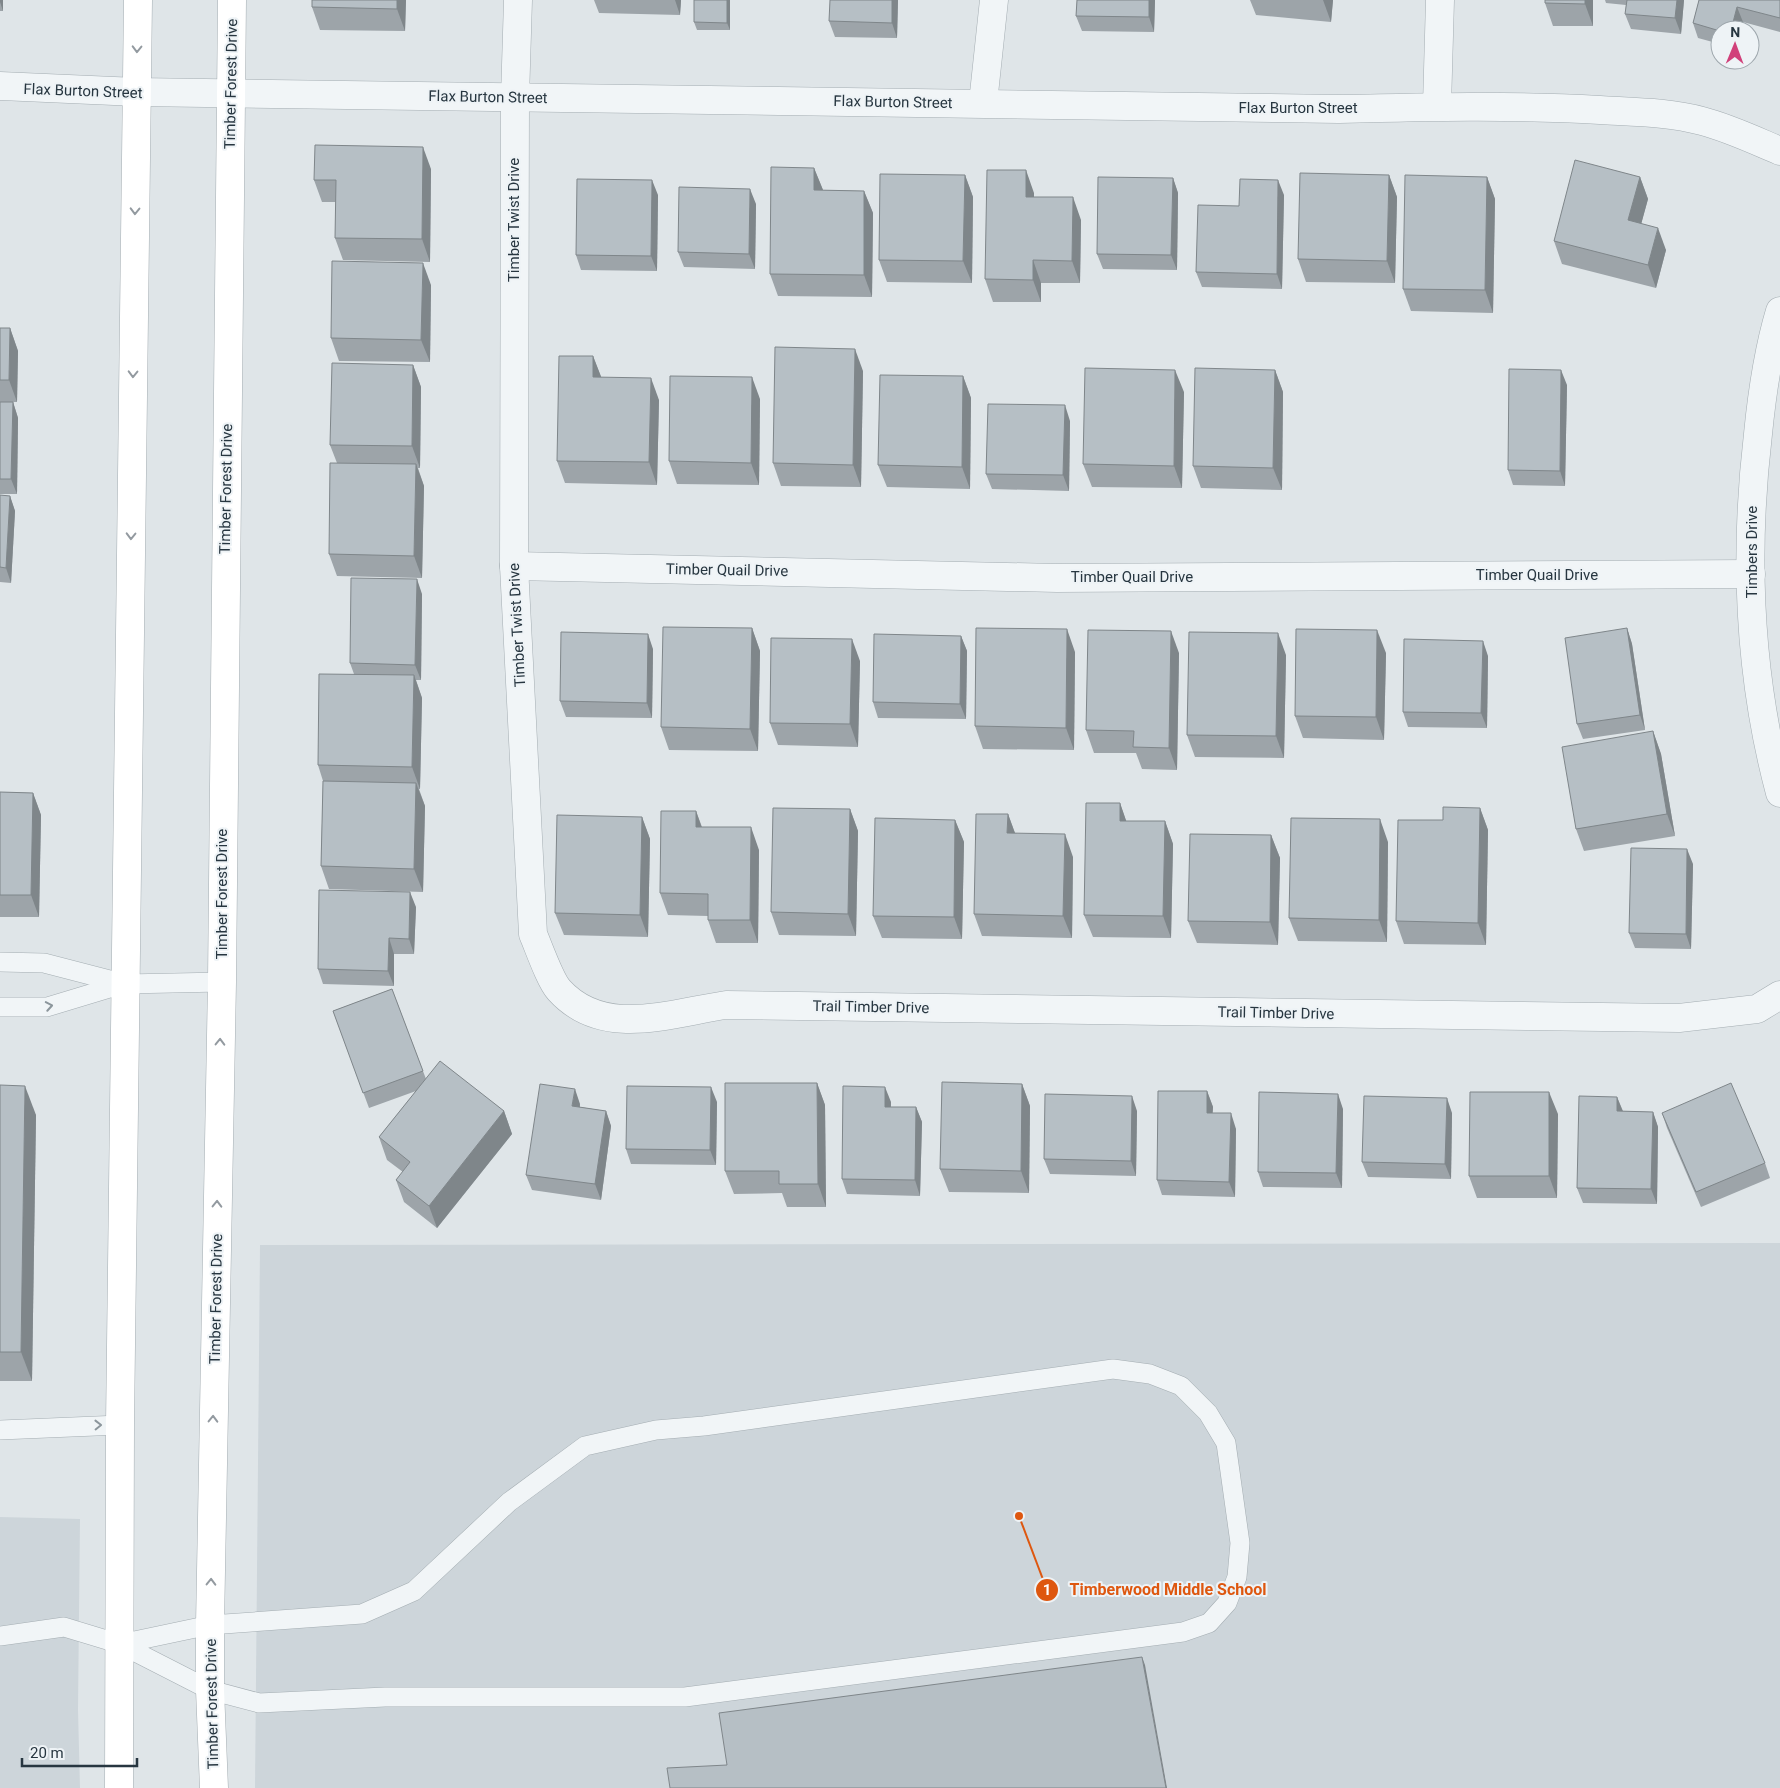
<svg xmlns="http://www.w3.org/2000/svg" width="1780" height="1788" font-family="Roboto,sans-serif">
<rect width="100%" height="100%" fill="#dfe5e8"/>
<!-- built -->
<g fill="#cdd5da">
<polygon points="1780,1243 1780,1788 255,1788 260,1245"/>
<polygon points="0,1517 80,1519 78,1710 80,1788 0,1788"/>
</g>
<g fill="none" stroke-linecap="round" stroke-linejoin="round">
<defs>
<g id="service">
<polyline points="0,962 44,963 125,984 222,982"/>
<polyline points="0,1007 47,1007 123,984"/>
<polyline points="0,1430 120,1425"/>
<polyline points="0,1636 64,1627 120,1644 210,1690 259,1703 385,1697 685,1697 1183,1632 1209,1623 1227,1603 1237,1577 1240,1543 1226,1443 1208,1413 1181,1386 1150,1374 1113,1369 704,1426 656,1430 585,1446 509,1502 414,1591 362,1614 210,1625 120,1644"/>
</g>
<g id="minor">
<path d="M 518,0 L 515,98 L 514,566 L 533,934 C 539,948 550,980 559,990 C 603,1039 671,1013 726,1005 L 1679,1018 L 1757,1009 L 1780,995"/>
<path d="M 0,86 L 137,92 L 1339,109 C 1426,107 1513,105 1600,110 C 1634,112 1669,112 1702,121 C 1729,128 1754,140 1780,151"/>
<polyline points="983,103 994,0"/>
<polyline points="1437,106 1440,0"/>
<path d="M 1780,311 C 1768,351 1762,393 1758,434 C 1744,553 1749,677 1780,793"/>
<polyline points="514,566 1057,578 1751,574"/>
</g>
<g id="secondary">
<polyline points="119,1788 120,1425 138,0"/>
<polyline points="214,1788 210,1690 210,1625 222,982 232,0"/>
</g>
</defs>
<!-- service casing -->
<use href="#service" stroke="#a4adb2" stroke-width="20"/>
<!-- minor casing -->
<use href="#minor" stroke="#a4adb2" stroke-width="29"/>
<!-- secondary casing -->
<use href="#secondary" stroke="#a4adb2" stroke-width="29"/>
<!-- service -->
<use href="#service" stroke="#f1f5f7" stroke-width="19"/>
<!-- minor -->
<use href="#minor" stroke="#f1f5f7" stroke-width="28"/>
<!-- secondary -->
<use href="#secondary" stroke="#fff" stroke-width="28"/>
</g>
<!-- wall -->
<g fill="#9da4a9">
<rect x="0" y="0" width="3" height="11"/>
<polygon points="406,0 405,31 320,30 312,7"/>
<polygon points="594,0 681,0 680,15 599,13"/>
<polygon points="730,0 730,30 697,30 694,22"/>
<polygon points="898,0 897,38 835,37 829,21"/>
<polygon points="1077,0 1155,0 1154,32 1082,31 1076,16"/>
<polygon points="1250,0 1333,0 1331,22 1256,15"/>
<polygon points="1545,0 1593,0 1593,26 1553,26 1545,3"/>
<polygon points="1605,0 1684,0 1681,34 1631,29 1625,14 1626,5 1606,3"/>
<polygon points="1699,0 1780,0 1780,32 1743,22 1720,30 1720,44 1698,38 1693,23"/>
<polygon points="814,168 823,190 864,191 873,213 872,297 778,296 770,274"/>
<polygon points="431,169 430,262 343,260 335,238 336,202 322,202 314,180"/>
<polygon points="965,175 973,197 972,283 887,282 879,260"/>
<polygon points="1389,175 1397,197 1395,283 1306,282 1298,259"/>
<polygon points="1487,177 1495,199 1493,313 1411,311 1403,289"/>
<polygon points="1640,177 1648,199 1641,224 1666,250 1656,288 1562,264 1554,241"/>
<polygon points="1173,178 1178,193 1177,270 1103,269 1097,254"/>
<polygon points="1034,193 1034,197 1081,220 1080,283 1041,283 1041,302 993,302 985,279"/>
<polygon points="658,195 657,271 581,270 576,255"/>
<polygon points="1284,195 1282,289 1202,287 1196,272 1239,206"/>
<polygon points="756,204 755,269 684,267 678,252"/>
<polygon points="431,285 430,362 339,361 331,338"/>
<polygon points="0,328 10,328 18,351 17,402 0,402"/>
<polygon points="593,356 601,377 659,400 657,485 565,483 557,461"/>
<polygon points="413,365 421,387 420,468 418,468 424,486 422,578 337,576 329,554 337,463 330,445"/>
<polygon points="1275,370 1283,392 1282,490 1201,488 1193,466"/>
<polygon points="863,371 861,487 781,486 773,463"/>
<polygon points="963,376 971,398 970,489 887,487 878,465"/>
<polygon points="1567,385 1565,486 1513,485 1508,470"/>
<polygon points="1184,392 1182,488 1092,487 1083,464"/>
<polygon points="760,399 759,485 677,484 669,461"/>
<polygon points="0,402 13,402 18,418 17,494 0,494"/>
<polygon points="1070,421 1069,491 992,489 986,474"/>
<polygon points="0,495 10,496 15,511 11,583 0,582"/>
<polygon points="422,594 421,680 416,680 422,698 420,789 419,789 425,806 423,892 329,889 321,866 323,781 318,765 354,674 350,663"/>
<polygon points="752,628 760,651 758,751 669,750 661,727"/>
<polygon points="1627,628 1632,644 1645,730 1583,739 1577,724"/>
<polygon points="961,636 967,651 966,719 878,718 873,702"/>
<polygon points="653,649 652,718 566,717 560,701"/>
<polygon points="1075,652 1074,750 983,749 975,726"/>
<polygon points="1179,653 1177,770 1142,769 1136,753 1094,753 1086,730"/>
<polygon points="1386,653 1384,740 1303,738 1295,716"/>
<polygon points="1286,655 1284,758 1195,757 1187,735"/>
<polygon points="1488,656 1487,728 1408,727 1403,712"/>
<polygon points="860,661 858,747 778,745 770,723"/>
<polygon points="1653,731 1661,754 1675,836 1584,851 1576,829"/>
<polygon points="0,792 33,793 41,815 39,917 0,917"/>
<polygon points="1120,803 1126,821 1165,821 1173,844 1171,938 1093,937 1084,915"/>
<polygon points="1480,808 1488,830 1486,945 1404,944 1396,921 1443,820"/>
<polygon points="850,809 858,831 856,936 779,935 771,912"/>
<polygon points="696,811 702,827 759,850 758,943 716,943 708,920 708,916 668,915 660,893"/>
<polygon points="1008,814 1015,833 1073,857 1072,938 982,936 974,914"/>
<polygon points="642,817 650,839 648,937 564,935 555,913"/>
<polygon points="955,820 964,842 962,939 882,938 873,916"/>
<polygon points="1271,835 1280,858 1278,945 1197,943 1188,921"/>
<polygon points="1388,842 1387,942 1298,941 1289,918"/>
<polygon points="1693,864 1691,949 1635,948 1629,933"/>
<polygon points="416,907 414,954 394,954 394,986 323,984 318,969"/>
<polygon points="392,989 426,1079 504,1111 512,1134 437,1228 404,1202 396,1180 403,1172 387,1160 379,1137 416,1091 369,1108 333,1011"/>
<polygon points="817,1083 825,1105 826,1207 787,1207 782,1193 734,1194 725,1171"/>
<polygon points="1022,1084 1030,1106 1029,1193 949,1192 940,1169"/>
<polygon points="0,1085 36,1115 32,1381 0,1381"/>
<polygon points="1207,1091 1213,1107 1212,1113 1236,1129 1235,1197 1162,1195 1157,1180"/>
<polygon points="1617,1097 1623,1111 1653,1112 1658,1127 1657,1204 1583,1203 1577,1188"/>
<polygon points="717,1102 716,1165 631,1164 626,1149"/>
<polygon points="891,1102 891,1107 916,1107 922,1122 920,1196 847,1194 842,1179"/>
<polygon points="580,1104 580,1107 606,1111 611,1126 601,1200 532,1190 526,1175"/>
<polygon points="1343,1109 1342,1188 1263,1187 1258,1172"/>
<polygon points="1137,1111 1136,1176 1050,1174 1044,1159"/>
<polygon points="1452,1113 1451,1179 1368,1177 1362,1162"/>
<polygon points="1662,1113 1765,1163 1770,1178 1701,1207 1667,1128"/>
<polygon points="1558,1114 1557,1198 1477,1198 1469,1176"/>
</g>
<!-- shaded-wall -->
<g fill="#7f868a">
<polygon points="0,0 3,0 3,11 0,2"/>
<polygon points="397,0 406,0 405,31 397,9"/>
<polygon points="675,0 681,0 680,15"/>
<polygon points="727,0 730,0 730,30 727,23"/>
<polygon points="892,0 898,0 897,38 892,23"/>
<polygon points="1149,0 1155,0 1154,32 1149,17"/>
<polygon points="1323,0 1333,0 1331,22"/>
<polygon points="1585,0 1593,0 1593,26 1585,4"/>
<polygon points="1677,0 1684,0 1681,34 1675,18"/>
<polygon points="1737,7 1743,22 1741,30 1731,30"/>
<polygon points="423,147 431,169 430,262 422,239"/>
<polygon points="814,168 823,190 814,190"/>
<polygon points="1026,170 1034,193 1034,219 1026,197"/>
<polygon points="965,175 973,197 972,283 963,261"/>
<polygon points="1389,175 1397,197 1395,283 1387,261"/>
<polygon points="1487,177 1495,199 1493,313 1485,290"/>
<polygon points="1640,177 1648,199 1636,243 1628,220"/>
<polygon points="1173,178 1178,193 1177,270 1171,255"/>
<polygon points="652,180 658,195 657,271 651,256"/>
<polygon points="1278,180 1284,195 1282,289 1277,274"/>
<polygon points="750,189 756,204 755,269 749,254"/>
<polygon points="864,191 873,213 872,297 864,275"/>
<polygon points="1073,197 1081,220 1080,283 1072,261"/>
<polygon points="1658,228 1666,250 1656,288 1648,265"/>
<polygon points="1033,260 1041,283 1041,302 1033,280"/>
<polygon points="423,263 431,285 430,362 421,340"/>
<polygon points="10,328 18,351 17,402 9,380"/>
<polygon points="855,349 863,371 861,487 853,465"/>
<polygon points="593,356 602,379 593,377"/>
<polygon points="413,365 421,387 420,468 412,446"/>
<polygon points="1175,370 1184,392 1182,488 1174,466"/>
<polygon points="1275,370 1283,392 1282,490 1273,468"/>
<polygon points="1561,370 1567,385 1565,486 1560,471"/>
<polygon points="963,376 971,398 970,489 962,467"/>
<polygon points="752,377 760,399 759,485 751,463"/>
<polygon points="651,378 659,400 657,485 649,462"/>
<polygon points="13,402 18,418 17,494 11,479"/>
<polygon points="1065,405 1070,421 1069,491 1063,475"/>
<polygon points="416,464 424,486 422,578 414,556"/>
<polygon points="10,496 15,511 11,583 6,568"/>
<polygon points="417,579 422,594 421,680 415,665"/>
<polygon points="752,628 760,651 758,751 750,729"/>
<polygon points="1627,628 1632,644 1645,730 1640,715"/>
<polygon points="1067,629 1075,652 1074,750 1066,728"/>
<polygon points="1377,630 1386,653 1384,740 1376,717"/>
<polygon points="1171,631 1179,653 1177,770 1169,748"/>
<polygon points="1278,633 1286,655 1284,758 1276,736"/>
<polygon points="648,634 653,649 652,718 647,703"/>
<polygon points="961,636 967,651 966,719 960,704"/>
<polygon points="852,639 860,661 858,747 850,724"/>
<polygon points="1483,641 1488,656 1487,728 1481,713"/>
<polygon points="414,675 422,698 420,789 412,767"/>
<polygon points="1653,731 1661,754 1675,836 1667,814"/>
<polygon points="416,783 425,806 423,892 414,869"/>
<polygon points="33,793 41,815 39,917 31,895"/>
<polygon points="1120,803 1128,826 1120,821"/>
<polygon points="1480,808 1488,830 1486,945 1478,923"/>
<polygon points="850,809 858,831 856,936 848,914"/>
<polygon points="696,811 704,834 696,827"/>
<polygon points="1008,814 1016,836 1007,833"/>
<polygon points="642,817 650,839 648,937 640,915"/>
<polygon points="1380,819 1388,842 1387,942 1379,920"/>
<polygon points="955,820 964,842 962,939 954,917"/>
<polygon points="1165,821 1173,844 1171,938 1163,916"/>
<polygon points="751,827 759,850 758,943 750,920"/>
<polygon points="1065,834 1073,857 1072,938 1063,916"/>
<polygon points="1271,835 1280,858 1278,945 1270,922"/>
<polygon points="1687,849 1693,864 1691,949 1686,934"/>
<polygon points="410,892 416,907 414,954 409,939"/>
<polygon points="389,938 394,954 394,986 388,971"/>
<polygon points="817,1083 825,1105 826,1207 818,1184"/>
<polygon points="1022,1084 1030,1106 1029,1193 1021,1171"/>
<polygon points="25,1086 36,1115 32,1381 21,1352"/>
<polygon points="711,1087 717,1102 716,1165 710,1150"/>
<polygon points="885,1087 891,1102 890,1122 885,1107"/>
<polygon points="575,1089 580,1104 578,1121 572,1106"/>
<polygon points="1207,1091 1213,1107 1212,1128 1207,1113"/>
<polygon points="1549,1092 1558,1114 1557,1198 1549,1176"/>
<polygon points="1338,1094 1343,1109 1342,1188 1336,1173"/>
<polygon points="1132,1096 1137,1111 1136,1176 1131,1161"/>
<polygon points="1617,1097 1623,1112 1617,1111"/>
<polygon points="1447,1098 1452,1113 1451,1179 1445,1164"/>
<polygon points="916,1107 922,1122 920,1196 915,1180"/>
<polygon points="504,1111 512,1134 437,1228 429,1206"/>
<polygon points="606,1111 611,1126 601,1200 595,1184"/>
<polygon points="1653,1112 1658,1127 1657,1204 1651,1189"/>
<polygon points="1231,1113 1236,1129 1235,1197 1229,1182"/>
<polygon points="1142,1657 1145,1665 1167,1788 1166,1788"/>
</g>
<!-- building -->
<g fill="#b6bfc5" stroke="#7f868a">
<polygon points="312,0 397,0 397,9 312,7"/>
<polygon points="694,0 727,0 727,23 694,22"/>
<polygon points="830,0 892,0 892,23 829,21"/>
<polygon points="1077,0 1149,0 1149,17 1076,16"/>
<polygon points="1545,0 1585,0 1585,4 1545,3"/>
<polygon points="1627,0 1677,0 1675,18 1625,14"/>
<polygon points="1699,0 1780,0 1780,18 1737,7 1731,30 1720,31 1693,23"/>
<polygon points="315,145 423,147 422,239 335,238 336,180 314,180"/>
<polygon points="1575,160 1640,177 1628,220 1658,228 1648,265 1554,241"/>
<polygon points="771,167 814,168 814,190 864,191 864,275 770,274"/>
<polygon points="987,170 1026,170 1026,197 1073,197 1072,261 1033,260 1033,280 985,279"/>
<polygon points="1300,173 1389,175 1387,261 1298,259"/>
<polygon points="880,174 965,175 963,261 879,260"/>
<polygon points="1405,175 1487,177 1485,290 1403,289"/>
<polygon points="1098,177 1173,178 1171,255 1097,254"/>
<polygon points="577,179 652,180 651,256 576,255"/>
<polygon points="1240,179 1278,180 1277,274 1196,272 1198,205 1239,206"/>
<polygon points="679,187 750,189 749,254 678,252"/>
<polygon points="332,261 423,263 421,340 331,338"/>
<polygon points="0,328 10,328 9,380 0,380"/>
<polygon points="775,347 855,349 853,465 773,463"/>
<polygon points="559,356 593,356 593,377 651,378 649,462 557,461"/>
<polygon points="332,363 413,365 412,446 330,445"/>
<polygon points="1085,368 1175,370 1174,466 1083,464"/>
<polygon points="1195,368 1275,370 1273,468 1193,466"/>
<polygon points="1509,369 1561,370 1560,471 1508,470"/>
<polygon points="880,375 963,376 962,467 878,465"/>
<polygon points="670,376 752,377 751,463 669,461"/>
<polygon points="0,402 13,402 11,479 0,479"/>
<polygon points="988,404 1065,405 1063,475 986,474"/>
<polygon points="330,463 416,464 414,556 329,554"/>
<polygon points="0,495 10,496 6,568 0,567"/>
<polygon points="351,578 417,579 415,665 350,663"/>
<polygon points="663,627 752,628 750,729 661,727"/>
<polygon points="976,628 1067,629 1066,728 975,726"/>
<polygon points="1627,628 1640,715 1577,724 1565,638"/>
<polygon points="1296,629 1377,630 1376,717 1295,716"/>
<polygon points="1088,630 1171,631 1169,748 1133,747 1134,731 1086,730"/>
<polygon points="561,632 648,634 647,703 560,701"/>
<polygon points="1189,632 1278,633 1276,736 1187,735"/>
<polygon points="874,634 961,636 960,704 873,702"/>
<polygon points="771,638 852,639 850,724 770,723"/>
<polygon points="1404,639 1483,641 1481,713 1403,712"/>
<polygon points="319,674 414,675 412,767 318,765"/>
<polygon points="1653,731 1667,814 1576,829 1562,747"/>
<polygon points="323,781 416,783 414,869 321,866"/>
<polygon points="0,792 33,793 31,895 0,895"/>
<polygon points="1086,803 1120,803 1120,821 1165,821 1163,916 1084,915"/>
<polygon points="1443,807 1480,808 1478,923 1396,921 1398,820 1443,820"/>
<polygon points="773,808 850,809 848,914 771,912"/>
<polygon points="661,811 696,811 696,827 751,827 750,920 708,920 708,894 660,893"/>
<polygon points="976,814 1008,814 1007,833 1065,834 1063,916 974,914"/>
<polygon points="557,815 642,817 640,915 555,913"/>
<polygon points="875,818 955,820 954,917 873,916"/>
<polygon points="1291,818 1380,819 1379,920 1289,918"/>
<polygon points="1190,834 1271,835 1270,922 1188,921"/>
<polygon points="1631,848 1687,849 1686,934 1629,933"/>
<polygon points="319,890 410,892 409,939 389,938 388,971 318,969"/>
<polygon points="392,989 423,1071 363,1093 333,1011"/>
<polygon points="440,1061 504,1111 429,1206 396,1180 410,1162 379,1137"/>
<polygon points="942,1082 1022,1084 1021,1171 940,1169"/>
<polygon points="725,1083 817,1083 818,1184 779,1184 779,1171 725,1171"/>
<polygon points="1731,1083 1765,1163 1696,1192 1662,1113"/>
<polygon points="540,1084 575,1089 572,1106 606,1111 595,1184 526,1175"/>
<polygon points="0,1085 25,1086 21,1352 0,1352"/>
<polygon points="627,1086 711,1087 710,1150 626,1149"/>
<polygon points="843,1086 885,1087 885,1107 916,1107 915,1180 842,1179"/>
<polygon points="1158,1091 1207,1091 1207,1113 1231,1113 1229,1182 1157,1180"/>
<polygon points="1259,1092 1338,1094 1336,1173 1258,1172"/>
<polygon points="1470,1092 1549,1092 1549,1176 1469,1176"/>
<polygon points="1045,1094 1132,1096 1131,1161 1044,1159"/>
<polygon points="1364,1096 1447,1098 1445,1164 1362,1162"/>
<polygon points="1579,1096 1617,1097 1617,1111 1653,1112 1651,1189 1577,1188"/>
<polygon points="1142,1657 1166,1788 670,1788 667,1768 727,1765 719,1713"/>
</g>
<!-- one-way arrows -->
<defs><path id="oneway-chevron" d="M-2-3.5L2.5 0L-2 3.5" fill="none" stroke-width="1.6" stroke-linecap="round" stroke-linejoin="round" transform="scale(1.25)"/></defs>
<g stroke="#939aa0">
<use href="#oneway-chevron" transform="translate(137 49) rotate(91)"/>
<use href="#oneway-chevron" transform="translate(135 211) rotate(91)"/>
<use href="#oneway-chevron" transform="translate(133 374) rotate(91)"/>
<use href="#oneway-chevron" transform="translate(131 536) rotate(91)"/>
<use href="#oneway-chevron" transform="translate(220 1042) rotate(-89)"/>
<use href="#oneway-chevron" transform="translate(217 1204) rotate(-89)"/>
<use href="#oneway-chevron" transform="translate(213 1419) rotate(-89)"/>
<use href="#oneway-chevron" transform="translate(211 1582) rotate(-89)"/>
</g>
<g stroke="#8c969c">
<use href="#oneway-chevron" transform="translate(49 1006) rotate(-10)"/>
<use href="#oneway-chevron" transform="translate(98 1425) rotate(-1)"/>
</g>
<g text-anchor="middle" stroke-width="4" stroke-linejoin="round" paint-order="stroke">
<!-- street labels -->
<g font-size="15" fill="#273640" stroke="#eef3f6">
<text transform="translate(231 84) rotate(-89)" y="5">Timber Forest Drive</text>
<text transform="translate(83 91) rotate(2)" y="5">Flax Burton Street</text>
<text transform="translate(488 97) rotate(1)" y="5">Flax Burton Street</text>
<text transform="translate(893 102) rotate(1)" y="5">Flax Burton Street</text>
<text x="1298" y="113">Flax Burton Street</text>
<text transform="translate(514 220) rotate(-90)" y="5">Timber Twist Drive</text>
<text transform="translate(226 489) rotate(-89)" y="5">Timber Forest Drive</text>
<text transform="translate(1752 552) rotate(-90)" y="5">Timbers Drive</text>
<text transform="translate(727 570) rotate(1)" y="5">Timber Quail Drive</text>
<text x="1537" y="580">Timber Quail Drive</text>
<text x="1132" y="582">Timber Quail Drive</text>
<text transform="translate(517 625) rotate(-93)" y="5">Timber Twist Drive</text>
<text transform="translate(222 894) rotate(-90)" y="5">Timber Forest Drive</text>
<text transform="translate(871 1007) rotate(1)" y="5">Trail Timber Drive</text>
<text transform="translate(1276 1013) rotate(1)" y="5">Trail Timber Drive</text>
<text transform="translate(216 1299) rotate(-89)" y="5">Timber Forest Drive</text>
<text transform="translate(212 1704) rotate(-91)" y="5">Timber Forest Drive</text>
</g>
</g>
<!-- callouts -->
<path fill="none" stroke="#de570f" stroke-width="2" d="M1019 1516L1047 1590"/>
<g fill="#de570f" stroke="#eef3f6" stroke-width="2">
<circle cx="1019" cy="1516" r="5"/>
<circle cx="1047" cy="1590" r="12"/>
</g>
<g font-size="15" text-anchor="middle" font-weight="bold" fill="#fff">
<text x="1047" y="1595">1</text>
</g>
<g font-size="16" text-anchor="middle" font-weight="bold" fill="#de570f" stroke="#eef3f6" stroke-width="4" stroke-linejoin="round" paint-order="stroke">
<text x="1168" y="1595">Timberwood Middle School</text>
</g>
<!-- north arrow -->
<g transform="translate(1735 45) rotate(1)"><circle r="24" fill="#eef3f6" stroke="#9ea7ad"/>
<path d="M0-4L9 19L0 12L-9 19Z" fill="#d1407a"/>
<text y="-8" font-size="14" font-weight="bold" text-anchor="middle" fill="#273640">N</text>
</g>
<!-- scale -->
<path d="M22 1758v8h115v-8" fill="none" stroke="#273640" stroke-width="2.5"/>
<text x="30" y="1758" font-size="15" fill="#273640" stroke="#eef3f6" stroke-width="4" paint-order="stroke">20 m</text>
</svg>
